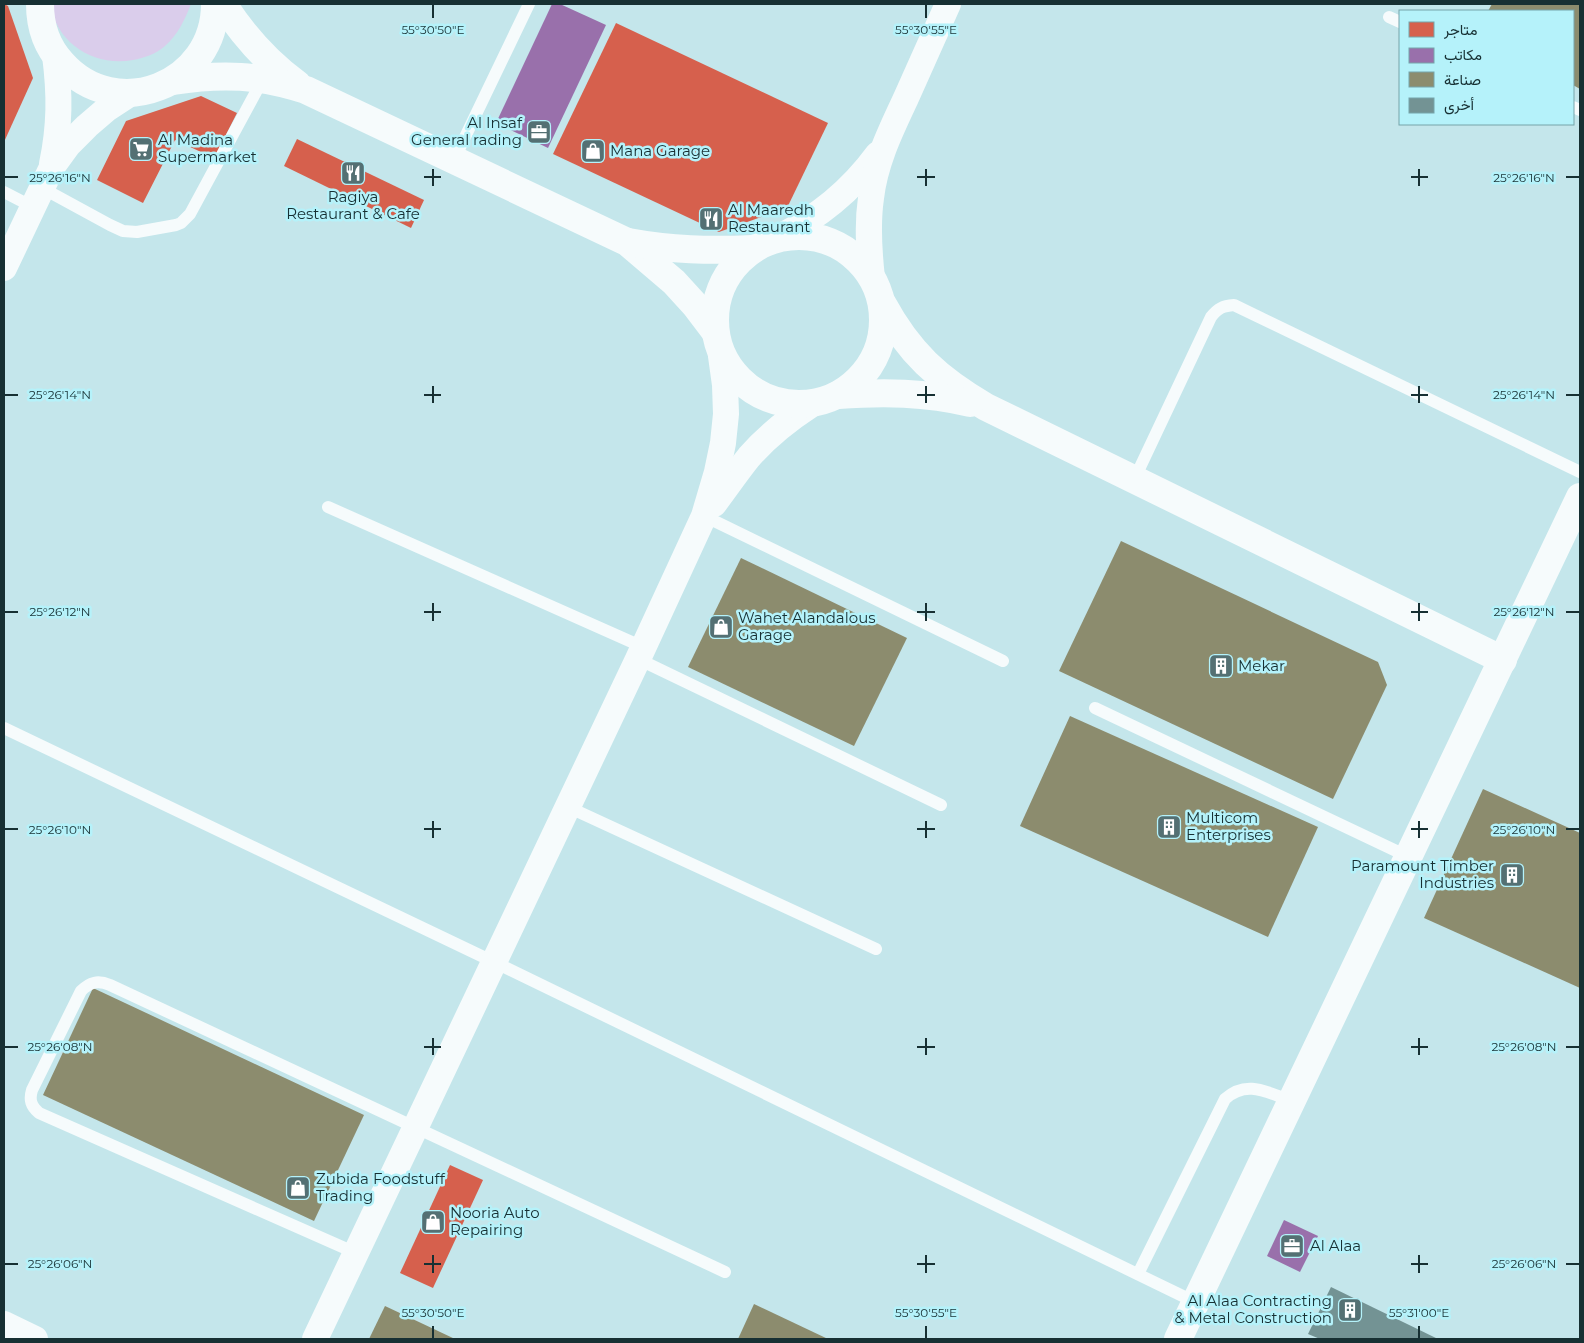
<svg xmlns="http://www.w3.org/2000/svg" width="1584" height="1343" font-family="Montserrat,Vazirmatn,sans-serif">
<rect width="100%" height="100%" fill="#c4e6eb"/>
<!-- green -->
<path fill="#dacdeb" d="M 50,4 L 191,4 C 184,21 179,33 165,46 C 156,54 144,58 133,60 C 94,67 57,44 50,4 Z"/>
<!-- shops -->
<g fill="#d6604d">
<polygon points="4,4 8,6 33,78 4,142"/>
<polygon points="616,23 828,123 787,208 719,232 553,154"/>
<polygon points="201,96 237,113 214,158 175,140 143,203 97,180 126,121"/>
<polygon points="297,139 424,200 411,228 284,166"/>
<polygon points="450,1165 483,1180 433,1288 400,1273"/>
</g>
<!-- offices -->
<g fill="#9970ab">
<polygon points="552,4 560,4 606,25 548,148 496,123"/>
<polygon points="1284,1220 1318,1236 1300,1272 1267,1256"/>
</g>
<!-- industry -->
<g fill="#8c8c6e">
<polygon points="1492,4 1580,4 1580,89 1573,85 1573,11 1488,11"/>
<polygon points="1121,541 1378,662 1387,685 1333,799 1059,671"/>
<polygon points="741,558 907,638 854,746 688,667"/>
<polygon points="1070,716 1318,827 1268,937 1020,826"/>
<polygon points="1483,789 1580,833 1580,988 1424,918"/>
<polygon points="93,988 364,1115 314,1221 43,1095"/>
<polygon points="754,1304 828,1339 738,1339"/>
<polygon points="385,1306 455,1339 369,1339"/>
</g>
<!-- building -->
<polygon fill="#739394" points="1331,1287 1438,1339 1320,1339 1308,1334"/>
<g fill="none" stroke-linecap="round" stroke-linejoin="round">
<!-- lane -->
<g stroke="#f6fbfc" stroke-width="12">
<polyline points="1389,17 1400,22"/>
<polyline points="1573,107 1580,110"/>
<polyline points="454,160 529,4"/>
<polyline points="42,188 110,225 123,231 137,232 176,225 181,223 190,214 263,79"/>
<polyline points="4,192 33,207"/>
<path d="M 1134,480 L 1211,317 C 1218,308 1223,306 1234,305 L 1580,472"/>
<polyline points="328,507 643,647"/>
<polyline points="704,516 1003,661"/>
<polyline points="638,659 941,805"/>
<polyline points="1095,708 1409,857"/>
<polyline points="4,728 494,962 1195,1302"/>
<polyline points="568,807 876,949"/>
<path d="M 356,1253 L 39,1113 C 31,1106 29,1100 32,1090 L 81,991 C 90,982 98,980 110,985 L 725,1272"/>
<path d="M 1138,1274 L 1225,1099 C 1247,1079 1268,1093 1292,1101"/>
</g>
<!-- street -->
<g stroke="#f6fbfc" stroke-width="26">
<path d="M 52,164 C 60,126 60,94 55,55"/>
<path d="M 778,238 C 819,216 850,192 878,154"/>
<polyline points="4,268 52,167 68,145 87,126 108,108 131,93"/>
<path d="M 872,278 C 869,251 867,225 871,198 C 875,162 891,130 906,98 C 920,66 934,35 948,4"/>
<path d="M 714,504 C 726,488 737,472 749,457 C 767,436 789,419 812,404"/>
<polyline points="4,1324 35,1339"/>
<polyline points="315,1339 638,659 704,516 717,472 723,443 726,414 725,385 721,356"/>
</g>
<!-- secondary -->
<g stroke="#f6fbfc" stroke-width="28">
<path d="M 40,4 C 40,26 47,47 62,63 C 116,124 215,85 215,4"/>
<path d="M 223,4 C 243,35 267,62 297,84"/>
<path d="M 173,81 C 223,73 259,75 306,90 L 627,242 L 674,282 L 695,305 L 714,330"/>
<circle cx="799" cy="320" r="84"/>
<path d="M 628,242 C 672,250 709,251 753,249"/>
<path d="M 882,303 C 909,353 938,379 986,407 L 1503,660"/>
<path d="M 838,395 C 882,392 926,392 970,403"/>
<polyline points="1178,1339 1580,497"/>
</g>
</g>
<!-- ticks -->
<path fill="none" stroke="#173033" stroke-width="2" d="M 433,5 L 433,18M 926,5 L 926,18M 433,169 L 433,186M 926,169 L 926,186M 1419,169 L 1419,186M 5,177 L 18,177M 424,177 L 441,177M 917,177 L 935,177M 1411,177 L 1428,177M 1566,177 L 1579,177M 433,386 L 433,403M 926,386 L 926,403M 1419,386 L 1419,403M 5,395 L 18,395M 424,395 L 441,395M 917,395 L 935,395M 1411,395 L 1428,395M 1566,395 L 1579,395M 433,603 L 433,621M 926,603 L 926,621M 1419,603 L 1419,621M 5,612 L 18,612M 424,612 L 441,612M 917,612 L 935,612M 1411,612 L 1428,612M 1566,612 L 1579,612M 433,821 L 433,838M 926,821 L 926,838M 1419,821 L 1419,838M 5,829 L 18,829M 424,829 L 441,829M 917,829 L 935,829M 1411,829 L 1428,829M 1566,829 L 1579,829M 433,1038 L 433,1055M 926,1038 L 926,1055M 1419,1038 L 1419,1055M 5,1047 L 18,1047M 424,1047 L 441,1047M 917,1047 L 935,1047M 1411,1047 L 1428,1047M 1566,1047 L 1579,1047M 433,1255 L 433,1273M 926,1255 L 926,1273M 1419,1255 L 1419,1273M 5,1264 L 18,1264M 424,1264 L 441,1264M 917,1264 L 935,1264M 1411,1264 L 1428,1264M 1566,1264 L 1579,1264M 433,1326 L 433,1338M 926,1326 L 926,1338M 1419,1326 L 1419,1338"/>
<!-- icons -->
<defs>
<symbol id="office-square" viewBox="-11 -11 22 22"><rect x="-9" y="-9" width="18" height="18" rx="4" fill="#547073" stroke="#b5f2fa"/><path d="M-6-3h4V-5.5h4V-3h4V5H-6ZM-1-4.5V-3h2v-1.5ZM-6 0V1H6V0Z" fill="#fff"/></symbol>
<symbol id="supermarket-square" viewBox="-11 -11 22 22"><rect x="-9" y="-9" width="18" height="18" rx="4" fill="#547073" stroke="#b5f2fa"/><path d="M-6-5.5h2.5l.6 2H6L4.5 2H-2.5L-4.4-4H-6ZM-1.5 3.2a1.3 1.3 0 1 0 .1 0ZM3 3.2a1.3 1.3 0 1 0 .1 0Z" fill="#fff"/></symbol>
<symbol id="shop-square" viewBox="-11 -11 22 22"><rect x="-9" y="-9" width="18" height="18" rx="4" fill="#547073" stroke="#b5f2fa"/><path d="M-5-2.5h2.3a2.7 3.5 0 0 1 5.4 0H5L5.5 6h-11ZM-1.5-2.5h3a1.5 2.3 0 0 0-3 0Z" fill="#fff"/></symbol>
<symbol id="restaurant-square" viewBox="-11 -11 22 22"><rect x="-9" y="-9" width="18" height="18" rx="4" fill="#547073" stroke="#b5f2fa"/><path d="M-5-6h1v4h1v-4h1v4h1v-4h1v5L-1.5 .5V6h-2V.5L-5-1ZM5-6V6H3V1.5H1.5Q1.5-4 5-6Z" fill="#fff"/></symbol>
<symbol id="building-square" viewBox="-11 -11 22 22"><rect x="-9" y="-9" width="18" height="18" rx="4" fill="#547073" stroke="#b5f2fa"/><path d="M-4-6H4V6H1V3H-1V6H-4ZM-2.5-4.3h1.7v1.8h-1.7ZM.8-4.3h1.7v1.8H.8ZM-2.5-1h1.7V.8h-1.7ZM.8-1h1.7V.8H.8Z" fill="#fff"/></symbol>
</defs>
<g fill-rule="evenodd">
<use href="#office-square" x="525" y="118" width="28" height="28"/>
<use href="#supermarket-square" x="127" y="135" width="28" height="28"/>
<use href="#shop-square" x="579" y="137" width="28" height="28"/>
<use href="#restaurant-square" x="339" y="159" width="28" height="28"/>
<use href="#restaurant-square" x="697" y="205" width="28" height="28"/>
<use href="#shop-square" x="707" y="613" width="28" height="28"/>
<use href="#building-square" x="1207" y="652" width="28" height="28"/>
<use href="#building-square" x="1155" y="813" width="28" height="28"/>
<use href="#building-square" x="1498" y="861" width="28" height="28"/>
<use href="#shop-square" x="284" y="1174" width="28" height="28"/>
<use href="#shop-square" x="419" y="1208" width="28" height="28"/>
<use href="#office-square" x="1278" y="1232" width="28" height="28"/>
<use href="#building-square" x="1336" y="1296" width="28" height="28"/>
</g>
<g text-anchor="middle" stroke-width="5" stroke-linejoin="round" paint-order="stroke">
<!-- poi labels -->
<g font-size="15" fill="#173033" stroke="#b5f2fa" text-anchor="start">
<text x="522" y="128" text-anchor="end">Al Insaf<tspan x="522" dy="17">General rading</tspan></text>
<text x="158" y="145">Al Madina<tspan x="158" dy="17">Supermarket</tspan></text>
<text x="610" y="156">Mana Garage</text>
<text x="353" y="202" text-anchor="middle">Ragiya<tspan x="353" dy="17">Restaurant &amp; Cafe</tspan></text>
<text x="728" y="215">Al Maaredh<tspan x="728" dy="17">Restaurant</tspan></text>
<text x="738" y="623">Wahet Alandalous<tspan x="738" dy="17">Garage</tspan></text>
<text x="1238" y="671">Mekar</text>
<text x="1186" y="823">Multicom<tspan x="1186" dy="17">Enterprises</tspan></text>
<text x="1494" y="871" text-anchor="end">Paramount Timber<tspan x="1494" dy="17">Industries</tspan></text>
<text x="316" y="1184">Zubida Foodstuff<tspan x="316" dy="17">Trading</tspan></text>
<text x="450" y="1218">Nooria Auto<tspan x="450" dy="17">Repairing</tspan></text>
<text x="1310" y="1251">Al Alaa</text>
<text x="1332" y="1306" text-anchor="end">Al Alaa Contracting<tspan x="1332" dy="17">&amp; Metal Construction</tspan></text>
</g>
</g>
<g font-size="12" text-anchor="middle" fill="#173033" stroke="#b5f2fa" stroke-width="5" stroke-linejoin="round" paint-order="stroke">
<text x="433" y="34">55°30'50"E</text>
<text x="926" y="34">55°30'55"E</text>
<text x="60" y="182">25°26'16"N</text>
<text x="1524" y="182">25°26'16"N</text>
<text x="60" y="399">25°26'14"N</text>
<text x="1524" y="399">25°26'14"N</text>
<text x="60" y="616">25°26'12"N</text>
<text x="1524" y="616">25°26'12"N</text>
<text x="60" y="834">25°26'10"N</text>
<text x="1524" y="834">25°26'10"N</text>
<text x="60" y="1051">25°26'08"N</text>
<text x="1524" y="1051">25°26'08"N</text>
<text x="60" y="1268">25°26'06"N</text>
<text x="1524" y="1268">25°26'06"N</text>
<text x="433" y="1317">55°30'50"E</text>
<text x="926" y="1317">55°30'55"E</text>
<text x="1419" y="1317">55°31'00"E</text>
</g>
<!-- border -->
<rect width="1584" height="1343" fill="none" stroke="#173033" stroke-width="10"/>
<!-- legend -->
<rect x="1399" y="10" width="175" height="115" fill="#b5f2fa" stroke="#76a4aa"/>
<rect x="1409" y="22" width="25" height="15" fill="#d6604d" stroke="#76a4aa"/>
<text x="1444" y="35" font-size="15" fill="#173033">متاجر</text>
<rect x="1409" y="48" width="25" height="15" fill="#9970ab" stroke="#76a4aa"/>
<text x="1444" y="60" font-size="15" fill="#173033">مكاتب</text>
<rect x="1409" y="72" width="25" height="15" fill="#8c8c6e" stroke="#76a4aa"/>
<text x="1444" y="85" font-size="15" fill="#173033">صناعة</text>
<rect x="1409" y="98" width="25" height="15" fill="#739394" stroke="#76a4aa"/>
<text x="1444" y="110" font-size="15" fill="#173033">أخرى</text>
</svg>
